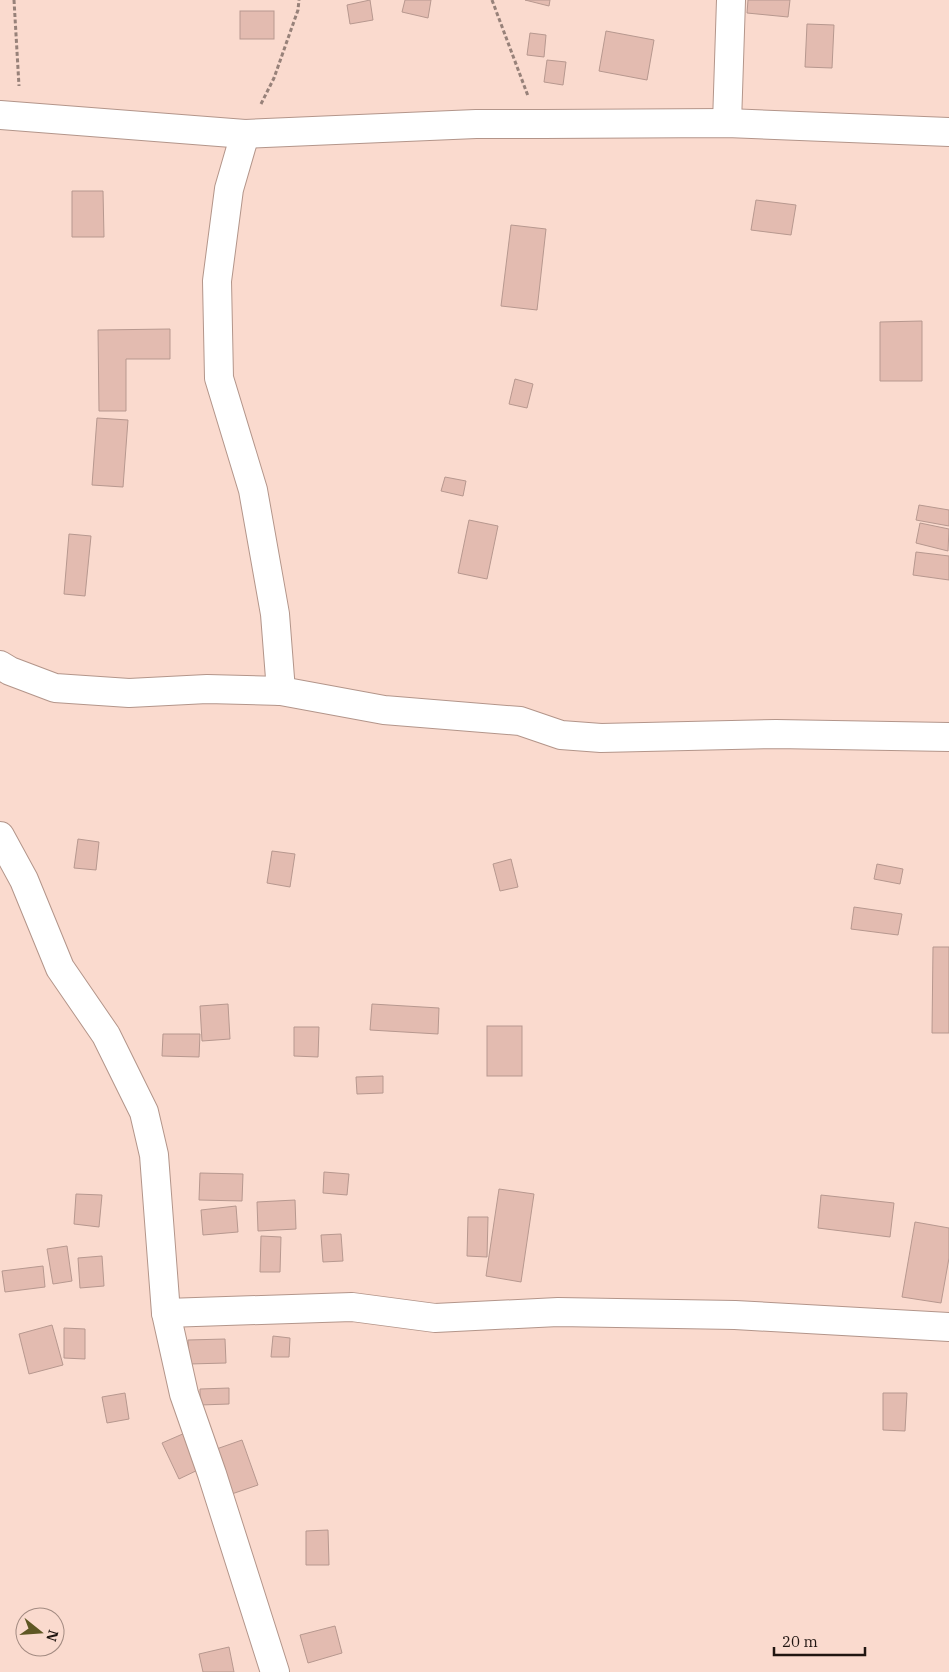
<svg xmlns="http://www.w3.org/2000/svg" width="949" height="1672" font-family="'IBM Plex Serif',serif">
<rect width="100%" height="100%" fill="#fadace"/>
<!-- building -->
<g fill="#e3bbb0" stroke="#b7988f">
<polygon points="370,0 373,20 350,24 347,5"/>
<polygon points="405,0 431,0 428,18 402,12"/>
<polygon points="525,0 550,0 549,6"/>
<polygon points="748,0 790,0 788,17 747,13"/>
<rect x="240" y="11" width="34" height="28"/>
<polygon points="807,24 834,25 832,68 805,67"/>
<polygon points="606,31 654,40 647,80 599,71"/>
<polygon points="530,33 546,35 544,57 527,55"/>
<polygon points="547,60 566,62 563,85 544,82"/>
<polygon points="72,191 103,191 104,237 72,237"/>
<polygon points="756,200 796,205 791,235 751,230"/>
<polygon points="511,225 546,229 537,310 501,306"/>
<polygon points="922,321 922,381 880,381 880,322"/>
<polygon points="170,329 170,359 126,359 126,411 99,411 98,330"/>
<polygon points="515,379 533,384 527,408 509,404"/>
<polygon points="97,418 128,420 123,487 92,485"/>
<polygon points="445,477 466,481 463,496 441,491"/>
<polygon points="919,505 949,510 949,526 916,520"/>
<polygon points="469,520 498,526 487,579 458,573"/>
<polygon points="920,523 949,529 948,551 916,543"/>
<polygon points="69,534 91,536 85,596 64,594"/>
<polygon points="916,552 949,556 949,580 913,575"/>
<polygon points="78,839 99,842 96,870 74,868"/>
<polygon points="272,851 295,854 290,887 267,883"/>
<polygon points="511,859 518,887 500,891 493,864"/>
<polygon points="877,864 903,869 900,884 874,879"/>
<polygon points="854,907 902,914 898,935 851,929"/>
<polygon points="933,947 949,947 949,1033 932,1033"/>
<polygon points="228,1004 230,1039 202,1041 200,1006"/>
<polygon points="372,1004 439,1008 438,1034 370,1030"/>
<rect x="487" y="1026" width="35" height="50"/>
<polygon points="294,1027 319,1027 318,1057 294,1056"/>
<polygon points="163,1034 200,1034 199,1057 162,1056"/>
<polygon points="383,1076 383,1093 357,1094 356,1077"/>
<polygon points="324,1172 349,1174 347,1195 323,1193"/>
<polygon points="200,1173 243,1174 242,1201 199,1200"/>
<polygon points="499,1189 534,1194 521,1282 486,1276"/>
<polygon points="76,1194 102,1195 99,1227 74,1224"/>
<polygon points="821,1195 894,1203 890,1237 818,1228"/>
<polygon points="295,1200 296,1229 258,1231 257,1202"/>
<polygon points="236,1206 238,1232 203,1235 201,1210"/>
<polygon points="468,1217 488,1217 487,1257 467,1256"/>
<polygon points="915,1222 949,1228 949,1258 941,1303 902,1297"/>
<polygon points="341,1234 343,1261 323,1262 321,1235"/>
<polygon points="261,1236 281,1237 280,1272 260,1272"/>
<polygon points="67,1246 72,1281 53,1284 47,1249"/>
<polygon points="102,1256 104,1286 80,1288 78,1258"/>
<polygon points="43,1266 45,1287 5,1292 2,1271"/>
<polygon points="52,1325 63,1365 29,1374 19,1334"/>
<polygon points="64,1328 85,1329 85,1359 64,1358"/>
<polygon points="273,1336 290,1338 289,1357 271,1357"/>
<polygon points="225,1339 226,1363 189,1364 188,1340"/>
<polygon points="229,1388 229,1404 200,1405 200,1389"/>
<polygon points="125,1393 129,1419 107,1423 102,1397"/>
<polygon points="883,1393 907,1393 905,1431 883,1430"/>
<polygon points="185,1433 202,1468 179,1479 162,1443"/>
<polygon points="242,1440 258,1485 223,1497 208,1452"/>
<polygon points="328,1530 329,1565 306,1565 306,1531"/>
<polygon points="335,1626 342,1653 308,1663 300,1635"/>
<polygon points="229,1647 234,1672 203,1672 199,1654"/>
</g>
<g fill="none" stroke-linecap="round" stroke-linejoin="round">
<defs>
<g id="street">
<polyline points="0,115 245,134 476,124 543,124 727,123 949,132"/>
<polyline points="727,123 731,0"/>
<polyline points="245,134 229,189 217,281 219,378 253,490 275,614 281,691"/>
<polyline points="0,665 10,671 55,688 129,693 207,689 281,691 384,710 520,721 561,735 601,738 776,734 949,737"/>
<polyline points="0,836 24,880 60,968 106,1035 144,1112 154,1155 166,1313 184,1394 212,1474 275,1672"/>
<polyline points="166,1313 352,1307 435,1318 558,1312 735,1315 949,1327"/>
</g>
</defs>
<!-- street casing -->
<use href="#street" stroke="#b3958a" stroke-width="30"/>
<!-- path -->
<g stroke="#978179" stroke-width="3" stroke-dasharray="4 2.5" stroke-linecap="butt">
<polyline points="14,0 19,86"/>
<polyline points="492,0 528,96"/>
<polyline points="261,104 274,78 298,10 299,0"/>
</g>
<!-- street -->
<use href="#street" stroke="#fff" stroke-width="28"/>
</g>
<!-- north arrow -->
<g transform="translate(40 1632) rotate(107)"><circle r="24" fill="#fadace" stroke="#a38b82"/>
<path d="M0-4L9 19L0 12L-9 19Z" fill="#5e5724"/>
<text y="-8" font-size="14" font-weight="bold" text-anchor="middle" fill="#201511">N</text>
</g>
<!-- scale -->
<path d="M774 1647v8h91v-8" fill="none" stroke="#201511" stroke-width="2.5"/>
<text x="782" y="1647" font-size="15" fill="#201511" stroke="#fadace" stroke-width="4" paint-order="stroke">20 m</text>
</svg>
